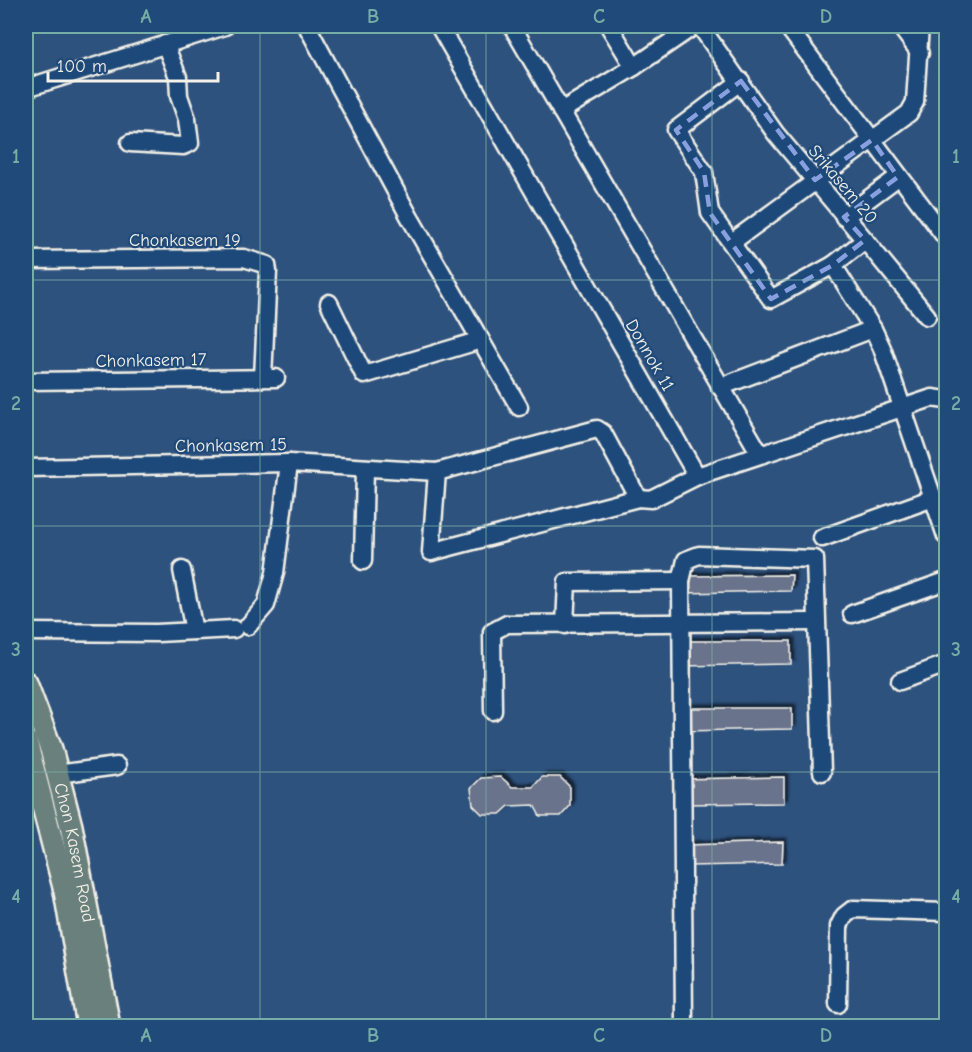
<svg xmlns="http://www.w3.org/2000/svg" width="972" height="1052" font-family="'Comic Neue',sans-serif">
<defs>
<filter id="shadow"><feDropShadow dx="3.5" dy="-3.5" stdDeviation="1.5" flood-color="#0009"/></filter>
</defs>
<rect width="100%" height="100%" fill="#2e527e"/>
<filter id="ink" filterUnits="userSpaceOnUse"><feTurbulence type="fractalNoise" baseFrequency=".0167" numOctaves="2"/><feDisplacementMap in="SourceGraphic" scale="12" xChannelSelector="R" yChannelSelector="G"/><feConvolveMatrix kernelMatrix="1 2 1 2 8 2 1 2 1" color-interpolation-filters="sRGB"/></filter>
<g filter="url(#ink)">
<!-- building -->
<g fill="#6b738c" stroke="#f4f1e8" stroke-width="1.5" filter="url(#shadow)">
<polygon points="792,575 791,591 681,593 682,576"/>
<polygon points="682,641 791,641 791,664 681,666"/>
<polygon points="681,708 792,708 792,729 681,731"/>
<polygon points="501,777 512,787 533,787 542,777 560,777 570,787 570,806 561,816 540,816 534,805 509,806 500,814 482,814 473,805 471,788 481,778"/>
<polygon points="784,777 784,803 683,804 683,779"/>
<polygon points="783,842 782,864 689,866 688,845"/>
</g>
<g fill="none" stroke-linecap="round" stroke-linejoin="round">
<defs>
<g id="minor">
<polyline points="307,26 409,216 519,407"/>
<polyline points="439,26 697,476 932,398 946,400"/>
<polyline points="512,26 760,454"/>
<polyline points="609,26 634,67"/>
<polyline points="700,26 776,134 865,240 833,265 873,329 882,348 946,536"/>
<polyline points="787,26 946,238"/>
<polyline points="900,26 920,53"/>
<polyline points="741,81 676,130 704,172 710,213 771,299 833,265"/>
<polyline points="26,88 225,26"/>
<polyline points="561,111 634,67 694,26"/>
<polyline points="130,143 183,146 190,143 187,119 179,96 178,77 165,44"/>
<polyline points="844,217 898,177"/>
<polyline points="865,240 927,316"/>
<polyline points="732,242 909,113 915,102 920,26"/>
<polyline points="26,260 244,258 267,265 268,271 263,378"/>
<polyline points="329,303 364,375 481,340"/>
<polyline points="26,381 276,378"/>
<polyline points="720,387 873,329"/>
<polygon points="597,429 603,433 638,498 431,552 437,472"/>
<polyline points="26,468 289,463 437,472"/>
<polyline points="638,498 651,499 697,476"/>
<polyline points="822,538 933,498"/>
<polyline points="363,561 365,468"/>
<polyline points="182,570 194,631"/>
<polyline points="852,614 946,581"/>
<polyline points="565,625 567,582 681,581"/>
<polyline points="248,626 266,605 275,573 289,463"/>
<polyline points="26,632 157,633 234,629"/>
<polyline points="900,681 946,664"/>
<polyline points="493,711 492,632 507,624 815,622"/>
<polyline points="57,774 117,766"/>
<polyline points="838,1004 839,926 844,916 853,909 946,912"/>
<polyline points="684,1026 681,581 686,560 699,555 815,559 822,772"/>
</g>
<g id="major">
<path id="s1" d="M 26,683 L 51,749 L 71,826 L 109,1026"/>
<polyline points="26,741 65,891 88,1026"/>
</g>
</defs>
<!-- minor casing -->
<use href="#minor" stroke="#f4f1e8" stroke-width="21"/>
<!-- major casing -->
<use href="#major" stroke="#f4f1e8" stroke-width="26"/>
<!-- minor -->
<use href="#minor" stroke="#1f4a7a" stroke-width="16"/>
<!-- major -->
<use href="#major" stroke="#6a807d" stroke-width="21"/>
</g>
</g>
<!-- marked area -->
<path fill="none" stroke="#88a0e0" stroke-width="4.5" stroke-dasharray="12 8" stroke-linejoin="round" d="M 741,81 L 815,180 L 872,140 L 898,177 L 844,217 L 865,240 L 833,265 L 771,299 L 710,213 L 704,172 L 676,130 Z"/>
<!-- grid -->
<path fill="none" stroke="#76ada5" stroke-width="1.5" stroke-opacity="0.55" d="M 260,26 L 260,1026M 486,26 L 486,1026M 712,26 L 712,1026M 26,280 L 946,280M 26,526 L 946,526M 26,772 L 946,772"/>
<g text-anchor="middle" stroke-width="4.5" stroke-linejoin="round" paint-order="stroke">
<!-- street labels -->
<g font-size="18" fill="#f4f1e8" stroke="#1f4a7a">
<text transform="translate(843 184) rotate(50)" y="6">Srikasem 20</text>
<text x="185" y="246">Chonkasem 19</text>
<text transform="translate(650 355) rotate(60)" y="6">Donnok 11</text>
<text transform="translate(151 360) rotate(-1)" y="6">Chonkasem 17</text>
<text transform="translate(231 445) rotate(-1)" y="6">Chonkasem 15</text>
<text dy="6" stroke="none"><textPath href="#s1" startOffset="177">Chon Kasem Road</textPath></text>
</g>
</g>
<!-- margin -->
<rect width="972" height="1052" fill="none" stroke="#1f4a7a" stroke-width="66"/>
<!-- scale -->
<path d="M48 72v9h170v-9" fill="none" stroke="#f4f1e8" stroke-width="3"/>
<text x="57" y="72" font-size="18" fill="#f4f1e8" stroke="#1f4a7a" stroke-width="4.5" paint-order="stroke">100 m</text>
<rect x="33" y="33" width="906" height="986" fill="none" stroke="#76ada5" stroke-width="2"/>
<g font-size="20" text-anchor="middle" font-weight="bold" fill="#76ada5">
<text x="146" y="23">A</text>
<text x="373" y="23">B</text>
<text x="599" y="23">C</text>
<text x="826" y="23">D</text>
<text x="16" y="163">1</text>
<text x="956" y="163">1</text>
<text x="16" y="410">2</text>
<text x="956" y="410">2</text>
<text x="16" y="656">3</text>
<text x="956" y="656">3</text>
<text x="16" y="903">4</text>
<text x="956" y="903">4</text>
<text x="146" y="1042">A</text>
<text x="373" y="1042">B</text>
<text x="599" y="1042">C</text>
<text x="826" y="1042">D</text>
</g>
</svg>
